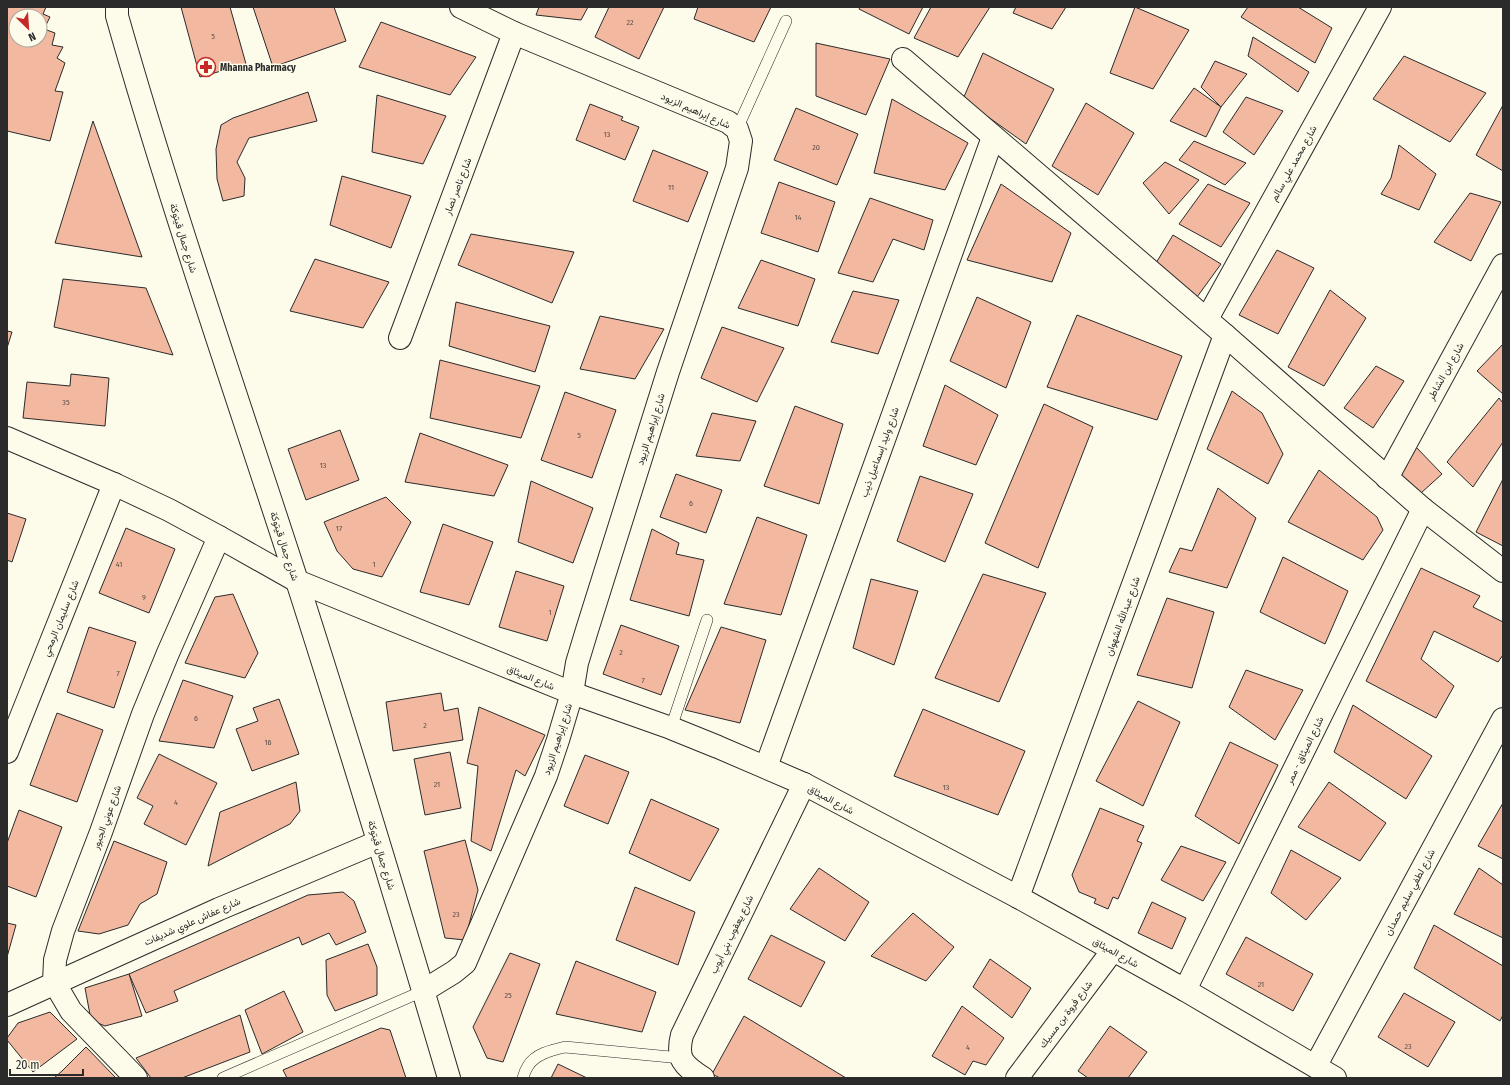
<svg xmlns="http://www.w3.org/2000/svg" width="1510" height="1085" font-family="'Fira Sans Condensed',Vazirmatn,sans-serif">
<rect width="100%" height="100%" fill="#fdfbea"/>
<!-- building -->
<g fill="#f2b8a0" stroke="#2b2b2b" fill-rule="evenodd">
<path d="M 7,7 L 46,7 L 43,14 L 50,17 L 44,29 L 55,33 L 52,45 L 63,47 L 57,58 L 65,63 L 55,91 L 63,92 L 50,141 L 7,131 ZM 16,16 L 40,16 L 40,40 L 16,40 Z"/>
<polygon points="181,7 230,7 246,64 200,77"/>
<polygon points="253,7 334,7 346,41 273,67"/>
<polygon points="539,7 588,7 581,20 536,15"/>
<polygon points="609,7 664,7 639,59 595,37"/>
<polygon points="698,7 771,7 754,42 694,19"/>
<polygon points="860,7 923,7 909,34 859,9"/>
<polygon points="931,7 990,7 958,57 914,38"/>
<polygon points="1016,7 1066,7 1052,29 1013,13"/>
<polygon points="1135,7 1189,30 1153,89 1110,73"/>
<polygon points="1248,7 1298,7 1332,28 1315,63 1241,17"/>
<polygon points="381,22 476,57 450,95 359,67"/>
<polygon points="1253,37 1309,72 1298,92 1248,56"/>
<polygon points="816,43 890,59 866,115 816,96"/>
<polygon points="983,53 1054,89 1026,144 963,99"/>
<polygon points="1404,56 1486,93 1450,142 1373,99"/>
<polygon points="1215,61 1247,74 1221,107 1201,87"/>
<polygon points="1194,88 1221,107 1206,137 1170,121"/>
<polygon points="308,92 317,121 249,138 237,162 245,178 244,196 223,201 217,179 216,149 221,125 233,118"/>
<polygon points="377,95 446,116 423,164 372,152"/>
<polygon points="1246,97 1283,111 1254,155 1223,132"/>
<polygon points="892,99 968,143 945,190 874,173"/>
<polygon points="1086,103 1134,133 1098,195 1052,166"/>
<polygon points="590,104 623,117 621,120 639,127 625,160 576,140"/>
<polygon points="1503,105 1503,171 1476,155"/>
<polygon points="796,108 858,134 837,185 774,160"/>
<polygon points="93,121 142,257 55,243"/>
<polygon points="1194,141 1246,163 1225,185 1179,160"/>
<polygon points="1399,145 1436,174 1419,210 1381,194 1391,178"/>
<polygon points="653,150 708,172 688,222 633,201"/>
<polygon points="1165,162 1199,180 1169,214 1143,183"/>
<polygon points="342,176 411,196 391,248 330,225"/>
<polygon points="779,182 835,202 818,252 761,233"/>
<polygon points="1001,184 1071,233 1052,282 967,260"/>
<polygon points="1208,184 1250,203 1221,247 1179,224"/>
<polygon points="1470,193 1501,202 1471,261 1434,242"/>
<polygon points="870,198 933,220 924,250 893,239 873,282 838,273"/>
<polygon points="471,234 574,252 552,303 458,265"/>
<polygon points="1173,235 1221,264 1197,297 1153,268"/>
<polygon points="1277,250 1314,268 1278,334 1239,315"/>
<polygon points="315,259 389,282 363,328 290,311"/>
<polygon points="761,260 815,279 798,326 738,308"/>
<polygon points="63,279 146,288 173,355 54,327"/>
<polygon points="1330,290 1366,318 1324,386 1288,367"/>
<polygon points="853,291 899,300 878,354 831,342"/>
<polygon points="977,297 1031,322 1006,388 950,361"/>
<polygon points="456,302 550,326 535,372 449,346"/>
<polygon points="1077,315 1182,356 1157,420 1047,387"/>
<polygon points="600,316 664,329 635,379 580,369"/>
<polygon points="722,327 784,348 757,402 701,378"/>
<polygon points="7,331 12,332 7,348"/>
<polygon points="1503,344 1503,394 1477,371"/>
<polygon points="440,360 540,386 521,438 430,418"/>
<polygon points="1376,366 1404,381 1373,428 1344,408"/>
<polygon points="71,374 109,378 105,426 23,418 27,382 70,386"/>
<polygon points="945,385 998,415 976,465 923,446"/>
<polygon points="1232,391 1262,413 1283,454 1268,484 1207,449"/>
<polygon points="565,392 616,410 592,478 541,460"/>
<polygon points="1499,398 1503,403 1503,442 1473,487 1447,462"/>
<polygon points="1044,404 1093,427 1038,568 985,543"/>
<polygon points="795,406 843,424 819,504 764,486"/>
<polygon points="712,413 756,421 740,461 696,456"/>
<polygon points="340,430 359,480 306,500 288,449"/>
<polygon points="420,433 508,465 494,496 405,482"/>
<polygon points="1415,446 1442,474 1421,493 1399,480"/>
<polygon points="1319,470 1377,517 1383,530 1363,560 1288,522"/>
<polygon points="676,474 722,490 706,533 660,517"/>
<polygon points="920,476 973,494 945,562 897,541"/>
<polygon points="1503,479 1503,546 1476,532"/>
<polygon points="531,481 593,508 573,563 518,542"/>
<polygon points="1218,488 1256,518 1227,588 1169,572 1180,548 1192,551"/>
<polygon points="386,497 411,522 382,577 353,569 337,551 324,522"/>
<polygon points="7,513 26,519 12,562 7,560"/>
<polygon points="757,517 807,535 781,615 724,604"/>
<polygon points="443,524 493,542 469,605 420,592"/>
<polygon points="126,528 175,549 149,613 99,593"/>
<polygon points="652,529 679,543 676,554 704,560 689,616 630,600"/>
<polygon points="1283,557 1348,591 1325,644 1260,612"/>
<polygon points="1421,568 1480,596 1473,607 1503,622 1503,655 1498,662 1434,631 1421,659 1454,686 1436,718 1366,681"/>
<polygon points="516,571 564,586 547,641 499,627"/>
<polygon points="983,574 1046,593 999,702 935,678"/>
<polygon points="871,579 918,591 894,665 853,648"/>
<polygon points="233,594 258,653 245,678 185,663 215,597"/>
<polygon points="1167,598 1214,612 1192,688 1137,675"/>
<polygon points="621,625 679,646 661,695 603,674"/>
<polygon points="89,627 136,642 114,708 67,692"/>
<polygon points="721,627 766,640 740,723 685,710"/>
<polygon points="1246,670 1303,690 1275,740 1229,707"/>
<polygon points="183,680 233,696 214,748 159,741"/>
<polygon points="441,693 444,711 458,708 463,740 393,751 386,702"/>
<polygon points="279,699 299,754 252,771 236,729 258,721 253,708"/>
<polygon points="1138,701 1180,722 1143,806 1096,781"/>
<polygon points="1353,705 1432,756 1406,799 1334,752"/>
<polygon points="479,707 545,735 525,776 516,770 491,851 471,841 478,766 467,763"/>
<polygon points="923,709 1025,751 998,815 894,776"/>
<polygon points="57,713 103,730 77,802 30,785"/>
<polygon points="1230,742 1278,765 1239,844 1195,816"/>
<polygon points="450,752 461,808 425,815 414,759"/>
<polygon points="159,754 217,783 186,845 144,824 153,806 137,798"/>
<polygon points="585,755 629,772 608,824 564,806"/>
<polygon points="296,782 300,811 290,824 208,866 220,812"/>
<polygon points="1329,782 1386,823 1360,861 1298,827"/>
<polygon points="651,799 719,829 690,881 629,853"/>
<polygon points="1503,803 1503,859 1478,846"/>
<polygon points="1100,808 1144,826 1137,841 1142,843 1118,899 1113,897 1108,909 1094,903 1096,899 1079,892 1072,875"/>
<polygon points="19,810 62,827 36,897 7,886 7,843"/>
<polygon points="465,840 478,890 465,940 445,938 424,851"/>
<polygon points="114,841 167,862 157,894 140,904 128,925 99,934 78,931"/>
<polygon points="1181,846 1226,862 1203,901 1161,880"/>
<polygon points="1291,850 1341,878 1306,920 1271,893"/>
<polygon points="819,868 869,902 845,941 790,909"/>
<polygon points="1479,868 1503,885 1503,938 1454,914"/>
<polygon points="635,887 695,912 678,965 616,940"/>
<polygon points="343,892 354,901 366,932 336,945 329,933 302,945 299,937 174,991 178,1001 146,1013 129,974 308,895"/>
<polygon points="1152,902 1186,918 1172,949 1138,933"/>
<polygon points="913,913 954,947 926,981 871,956"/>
<polygon points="7,923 16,925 7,957"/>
<polygon points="1434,925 1503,966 1503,1015 1500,1021 1414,968"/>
<polygon points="771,935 825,962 801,1007 748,979"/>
<polygon points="1246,937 1313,974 1293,1011 1226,974"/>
<polygon points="368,944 377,967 377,995 335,1011 327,995 326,960"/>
<polygon points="510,953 540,964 503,1062 487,1058 473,1027"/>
<polygon points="990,959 1031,988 1012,1018 973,987"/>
<polygon points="576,961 656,992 642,1032 556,1014"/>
<polygon points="129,974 142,1016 105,1026 91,1020 85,988"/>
<polygon points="284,991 303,1032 262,1054 245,1010"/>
<polygon points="1404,993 1455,1022 1428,1067 1378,1037"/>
<polygon points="962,1006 1004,1038 986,1065 973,1061 965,1075 932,1056"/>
<polygon points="50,1012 77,1039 33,1072 7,1040 7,1038 18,1023"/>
<polygon points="240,1015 250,1052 182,1078 151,1078 136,1058"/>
<polygon points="744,1016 846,1078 720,1078 712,1074"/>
<polygon points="1110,1026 1147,1052 1128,1078 1088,1078 1078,1071"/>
<polygon points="381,1028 390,1030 406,1078 287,1078 283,1070"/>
<polygon points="86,1047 116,1078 54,1078 62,1071"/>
<polygon points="558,1064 587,1078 551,1078"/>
</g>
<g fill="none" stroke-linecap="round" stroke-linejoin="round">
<defs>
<g id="lane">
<polyline points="737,129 786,21"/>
<polyline points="671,728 707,620"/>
<polyline points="223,1078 423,991"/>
<path d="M 523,1078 C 524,1074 526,1069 528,1066 C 535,1054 552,1050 565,1047 L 681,1058"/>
</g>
<g id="street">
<polyline points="903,59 1225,335 1423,509 1503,571"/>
<polyline points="1207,319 1380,7"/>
<polyline points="400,338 514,33"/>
<polyline points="7,438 114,484 169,510 219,537 297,581 572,693 671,728 718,747 804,784 1018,897 1185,990 1335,1078"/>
<polyline points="1387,478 1503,265"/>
<polyline points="7,752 114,484"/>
<polyline points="766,767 993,137"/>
<polyline points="1018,897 1225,335"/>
<polyline points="1185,990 1423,509"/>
<polyline points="423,991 454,972 465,963 546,776 558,740 572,693 577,663 587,630 668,372 737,168 741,141 737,129 728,122 514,33 461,7"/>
<polyline points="7,1005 219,909 378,842"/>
<polyline points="1316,1065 1503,719"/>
<polyline points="136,1078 71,1011 54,982 55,960 63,931 101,832 143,714 168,653 219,537"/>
<path d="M 703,1078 C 683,1065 676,1059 682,1035 L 804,784"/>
<polyline points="1017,1078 1113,950"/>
</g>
<path id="secondary" d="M 117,7 L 117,16 C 171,206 236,393 297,581 C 350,746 400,912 449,1078"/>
</defs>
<!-- lane casing -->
<use href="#lane" stroke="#2b2b2b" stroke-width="12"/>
<!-- street casing -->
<use href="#street" stroke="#2b2b2b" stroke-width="24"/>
<!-- secondary casing -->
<use href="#secondary" stroke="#2b2b2b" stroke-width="24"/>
<!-- lane -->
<use href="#lane" stroke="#fdfbea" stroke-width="11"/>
<!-- street -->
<use href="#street" stroke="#fdfbea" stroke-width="22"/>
<!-- secondary -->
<use href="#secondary" stroke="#fdfbea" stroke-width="22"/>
</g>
<!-- icons -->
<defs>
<symbol id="pharmacy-ring" viewBox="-11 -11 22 22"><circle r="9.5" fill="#fdfbea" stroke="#c62828" stroke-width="1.5"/><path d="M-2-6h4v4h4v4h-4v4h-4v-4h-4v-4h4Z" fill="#c62828"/></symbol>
</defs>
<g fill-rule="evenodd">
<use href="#pharmacy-ring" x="195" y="56" width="22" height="22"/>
</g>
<g text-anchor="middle" stroke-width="3" stroke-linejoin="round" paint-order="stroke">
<!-- number labels -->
<g font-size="8" fill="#5d4e48">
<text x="630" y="25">22</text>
<text x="213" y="39">5</text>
<text x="607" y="137">13</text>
<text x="816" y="150">20</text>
<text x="671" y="190">11</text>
<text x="798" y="220">14</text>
<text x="66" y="405">35</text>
<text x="579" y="438">5</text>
<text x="323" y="468">13</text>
<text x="691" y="506">6</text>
<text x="339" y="531">17</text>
<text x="119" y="567">41</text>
<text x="374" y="567">1</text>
<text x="144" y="600">9</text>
<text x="550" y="615">1</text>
<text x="621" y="655">2</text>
<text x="118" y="676">7</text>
<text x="643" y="683">7</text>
<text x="196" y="721">6</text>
<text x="425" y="728">2</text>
<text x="268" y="745">16</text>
<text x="437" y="787">21</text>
<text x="946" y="790">13</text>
<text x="176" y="805">4</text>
<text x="456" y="917">23</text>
<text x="1261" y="987">21</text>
<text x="508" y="998">25</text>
<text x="1408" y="1049">23</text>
<text x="968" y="1050">4</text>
</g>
<!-- poi labels -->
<g font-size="10" font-weight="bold" fill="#2b2b2b" stroke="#fdfbea" text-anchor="start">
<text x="220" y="71">Mhanna Pharmacy</text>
</g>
<!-- street labels -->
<g font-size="10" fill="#2b2b2b" stroke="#fdfbea">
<text transform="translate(696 110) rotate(24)" y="4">شارع إبراهيم الزيود</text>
<text transform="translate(1293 163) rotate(-61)" y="4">شارع محمد علي سالم</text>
<text transform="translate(457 186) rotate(-69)" y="4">شارع ناصر نصار</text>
<text transform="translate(184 238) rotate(73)" y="4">شارع جمال قيتوكة</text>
<text transform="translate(1445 371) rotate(-61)" y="4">شارع ابن الشاطر</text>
<text transform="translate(650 429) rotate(-73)" y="4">شارع إبراهيم الزيود</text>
<text transform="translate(879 452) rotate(-70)" y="4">شارع وليد إسماعيل ذيب</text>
<text transform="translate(285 546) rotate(72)" y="4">شارع جمال قيتوكة</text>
<text transform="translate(1122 616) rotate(-70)" y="4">شارع عبدالله الشهوان</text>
<text transform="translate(60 618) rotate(-68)" y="4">شارع سليمان الرمحي</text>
<text transform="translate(531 677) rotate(22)" y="4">شارع الميثاق</text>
<text transform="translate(557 739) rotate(-72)" y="4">شارع إبراهيم الزيود</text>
<text transform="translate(1304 750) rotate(-64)" y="4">شارع الميثاق - ممر</text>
<text transform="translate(831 799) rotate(28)" y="4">شارع الميثاق</text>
<text transform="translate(106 817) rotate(-70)" y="4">شارع عوني الجبور</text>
<text transform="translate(382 855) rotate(73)" y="4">شارع جمال قيتوكة</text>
<text transform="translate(1409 892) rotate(-62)" y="4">شارع لطفي سليم حمدان</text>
<text transform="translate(192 921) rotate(-24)" y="4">شارع عفاش علوي شديفات</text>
<text transform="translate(731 934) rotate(-64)" y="4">شارع يعقوب بني أيوب</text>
<text transform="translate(1116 952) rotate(29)" y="4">شارع الميثاق</text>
<text transform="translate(1065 1014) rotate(-53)" y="4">شارع فروة بن مسيك</text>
</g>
</g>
<!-- border -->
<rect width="1510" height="1085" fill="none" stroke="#2b2b2b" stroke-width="16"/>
<!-- north arrow -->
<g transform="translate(28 28) rotate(155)"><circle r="19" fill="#fdfbea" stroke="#a9a89e"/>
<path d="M0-3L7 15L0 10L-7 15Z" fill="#c62828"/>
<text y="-6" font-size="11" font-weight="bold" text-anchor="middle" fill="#2b2b2b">N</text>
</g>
<!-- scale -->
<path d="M10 1069v6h73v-6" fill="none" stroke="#2b2b2b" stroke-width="2"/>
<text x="16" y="1069" font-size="12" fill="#2b2b2b" stroke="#fdfbea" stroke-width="3" paint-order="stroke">20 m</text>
</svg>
